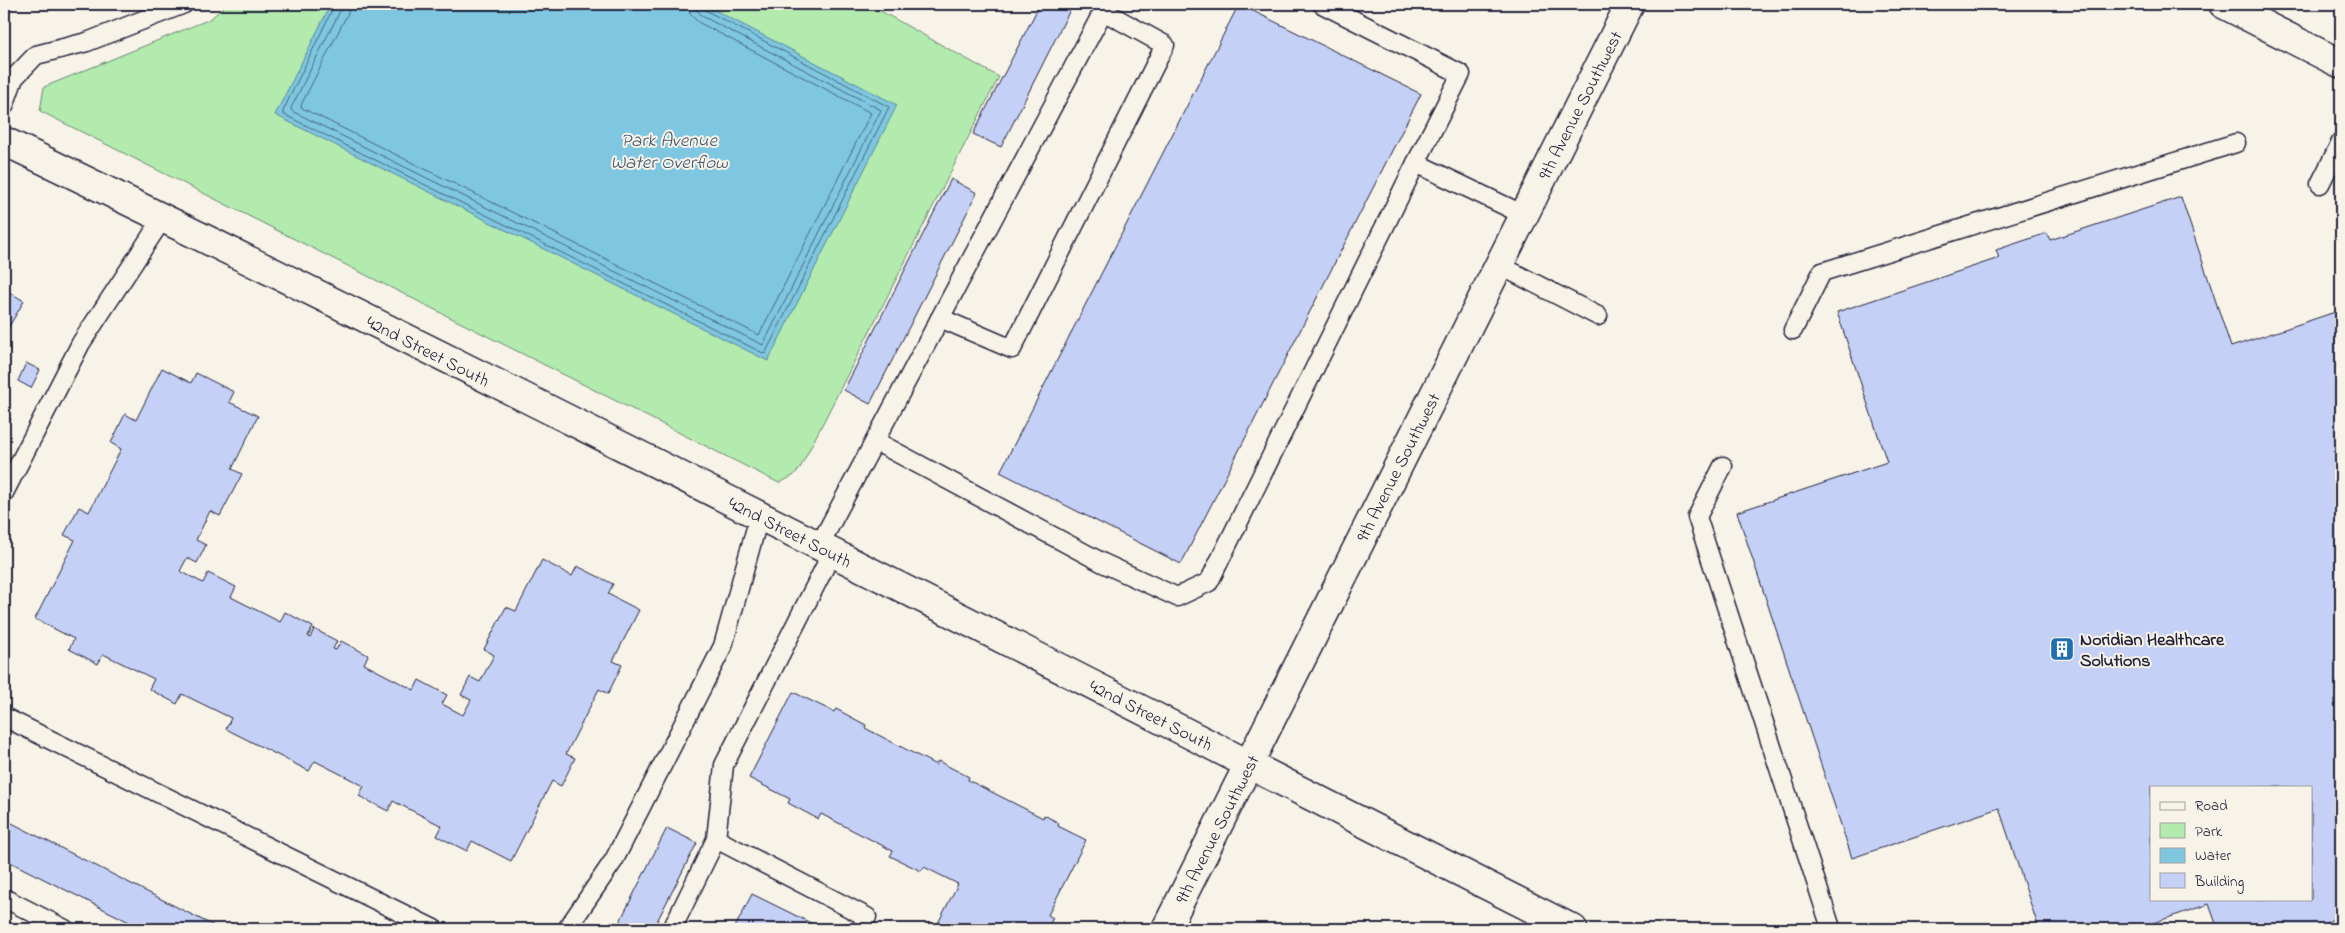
<svg xmlns="http://www.w3.org/2000/svg" width="2345" height="933" font-family="'Indie Flower',sans-serif">
<rect width="100%" height="100%" fill="#f7f3e8"/>
<filter id="ink" filterUnits="userSpaceOnUse"><feTurbulence type="fractalNoise" baseFrequency=".02" numOctaves="2"/><feDisplacementMap in="SourceGraphic" scale="10" xChannelSelector="R" yChannelSelector="G"/><feConvolveMatrix kernelMatrix="1 2 1 2 8 2 1 2 1" color-interpolation-filters="sRGB"/></filter>
<g filter="url(#ink)">
<!-- green -->
<polygon fill="#b3ebae" stroke="#6a8674" points="227,4 868,4 999,77 800,468 793,476 779,483 40,111 44,87 210,19"/>
<!-- water -->
<polygon fill="#7fc7e0" stroke="#5a859e" points="331,4 703,4 897,105 768,361 275,115"/>
<g fill="none" stroke-linecap="round" stroke-linejoin="round">
<!-- shore -->
<g stroke="#47647d" stroke-width="1">
<polyline points="335,4 283,111 283,114 765,354 889,107 705,10 702,4"/>
<polyline points="342,4 340,11 291,108 292,111 763,345 881,110 702,16 697,10 696,4"/>
<polyline points="349,4 348,13 301,105 302,108 759,335 871,113 698,22 690,14 688,4"/>
</g>
</g>
<!-- building -->
<g fill="#c5d0f7" stroke="#22223b" fill-rule="evenodd">
<polygon points="1040,4 1073,4 1001,147 973,134"/>
<polygon points="1239,4 1421,94 1181,564 1000,472"/>
<polygon points="951,179 977,193 870,404 844,390"/>
<path d="M 2181,197 L 2231,347 L 2341,310 L 2341,914 L 2317,929 L 2218,929 L 2209,904 L 2135,929 L 2039,929 L 1999,808 L 1852,858 L 1737,512 L 1887,462 L 1837,312 L 1999,258 L 1996,250 L 2047,233 L 2050,240 ZM 2151,787 L 2311,787 L 2311,899 L 2151,899 Z"/>
<polygon points="4,289 24,301 4,335"/>
<polygon points="26,363 40,370 31,388 18,381"/>
<polygon points="162,368 191,383 196,373 234,392 229,402 258,416 232,469 242,474 220,516 210,511 196,540 206,545 197,563 187,558 180,571 203,583 208,573 236,587 231,597 280,622 285,612 313,627 308,636 310,638 314,629 337,641 333,649 336,650 341,641 368,655 364,664 414,690 419,680 447,695 442,704 463,715 471,700 461,695 470,677 480,682 494,655 484,649 506,607 516,611 542,560 572,576 577,566 613,584 608,594 639,610 613,661 622,665 608,694 599,689 566,754 575,758 561,786 552,781 511,861 472,841 467,851 437,836 442,826 393,801 388,811 359,796 364,786 315,761 309,771 226,729 231,718 182,694 177,704 149,689 154,679 103,654 98,664 69,649 74,639 35,619 75,540 64,535 79,507 89,512 121,449 111,443 125,414 136,420"/>
<polygon points="4,415 11,419 4,433"/>
<polygon points="793,692 834,712 836,709 866,725 865,728 936,765 938,761 969,777 968,780 1043,818 1044,815 1059,823 1058,826 1086,840 1048,915 1053,918 1047,929 929,929 931,927 935,929 958,884 924,867 921,871 890,856 893,851 821,814 818,819 788,803 790,799 749,778"/>
<polygon points="4,819 216,927 215,929 143,929 4,859"/>
<polygon points="667,828 697,843 653,929 616,929"/>
<polygon points="752,894 823,929 734,929"/>
</g>
<g fill="none" stroke-linecap="round" stroke-linejoin="round">
<defs>
<g id="lane">
<polyline points="1322,4 1461,74 1416,163"/>
<polyline points="4,106 14,78 36,55 87,42 184,4"/>
<polyline points="2320,184 2341,142"/>
<polyline points="1499,265 1598,316"/>
<polyline points="940,318 1012,349 1165,45 1103,11"/>
<polyline points="1793,330 1822,272 2236,143"/>
<polyline points="875,441 1103,563 1177,597 1209,582 1416,163 1524,215"/>
<polyline points="1723,466 1697,517 1831,928"/>
<polyline points="4,493 81,343 163,218"/>
<polyline points="819,546 1107,4"/>
<polyline points="4,717 434,929"/>
<polyline points="716,839 867,917 861,929"/>
<polyline points="4,898 65,929"/>
<polyline points="567,929 614,860 723,646 759,517"/>
<polyline points="672,929 716,839 724,765 832,553"/>
</g>
<polyline id="street" points="2223,4 2341,64"/>
<g id="secondary">
<path d="M 4,141 C 531,395 1051,665 1573,929"/>
<polyline points="1166,929 1630,4"/>
</g>
</defs>
<!-- lane casing -->
<use href="#lane" stroke="#22223b" stroke-width="21"/>
<!-- street casing -->
<use href="#street" stroke="#22223b" stroke-width="31"/>
<!-- secondary casing -->
<use href="#secondary" stroke="#22223b" stroke-width="31"/>
<!-- lane -->
<use href="#lane" stroke="#f7f3e8" stroke-width="18"/>
<!-- street -->
<use href="#street" stroke="#f7f3e8" stroke-width="28"/>
<!-- secondary -->
<use href="#secondary" stroke="#f7f3e8" stroke-width="28"/>
</g>
</g>
<!-- icons -->
<defs>
<symbol id="building-square" viewBox="-11 -11 22 22"><rect x="-9" y="-9" width="18" height="18" rx="4" fill="#1f6fb2" stroke="#f7f3e8"/><path d="M-4-6H4V6H1V3H-1V6H-4ZM-2.5-4.3h1.7v1.8h-1.7ZM.8-4.3h1.7v1.8H.8ZM-2.5-1h1.7V.8h-1.7ZM.8-1h1.7V.8H.8Z" fill="#fff"/></symbol>
</defs>
<g fill-rule="evenodd">
<use href="#building-square" x="2048" y="635" width="28" height="28"/>
</g>
<g text-anchor="middle" stroke-width="4" stroke-linejoin="round" paint-order="stroke">
<!-- street labels -->
<g font-size="18" fill="#22223b" stroke="#f7f3e8">
<text transform="translate(1580 105) rotate(-63)" y="6">9th Avenue Southwest</text>
<text transform="translate(428 351) rotate(27)" y="6">42nd Street South</text>
<text transform="translate(1398 467) rotate(-63)" y="6">9th Avenue Southwest</text>
<text transform="translate(790 532) rotate(27)" y="6">42nd Street South</text>
<text transform="translate(1151 715) rotate(27)" y="6">42nd Street South</text>
<text transform="translate(1217 829) rotate(-63)" y="6">9th Avenue Southwest</text>
</g>
<!-- poi labels -->
<g font-size="18" font-weight="bold" fill="#22223b" stroke="#f7f3e8" text-anchor="start">
<text x="2080" y="645">Noridian Healthcare<tspan x="2080" dy="21">Solutions</tspan></text>
</g>
<!-- water labels -->
<g font-size="19" font-style="italic" fill="#3e546d" stroke="#f7f3e8">
<text x="669" y="146">Park Avenue<tspan x="669" dy="22">Water Overflow</tspan></text>
</g>
</g>
<!-- margin -->
<rect width="2345" height="933" fill="none" stroke="#f7f3e8" stroke-width="20"/>
<rect x="10" y="10" width="2325" height="913" fill="none" stroke="#22223b" stroke-width="2" filter="url(#ink)"/>
<!-- legend -->
<rect x="2150" y="786" width="162" height="115" fill="#f7f3e8" stroke="#a29fa3"/>
<rect x="2160" y="802" width="25" height="8" fill="#f7f3e8" stroke="#a29fa3"/>
<text x="2195" y="810" font-size="15" fill="#22223b">Road</text>
<rect x="2160" y="823" width="25" height="15" fill="#b3ebae" stroke="#a29fa3"/>
<text x="2195" y="836" font-size="15" fill="#22223b">Park</text>
<rect x="2160" y="848" width="25" height="15" fill="#7fc7e0" stroke="#a29fa3"/>
<text x="2195" y="860" font-size="15" fill="#22223b">Water</text>
<rect x="2160" y="873" width="25" height="15" fill="#c5d0f7" stroke="#a29fa3"/>
<text x="2195" y="886" font-size="15" fill="#22223b">Building</text>
</svg>
